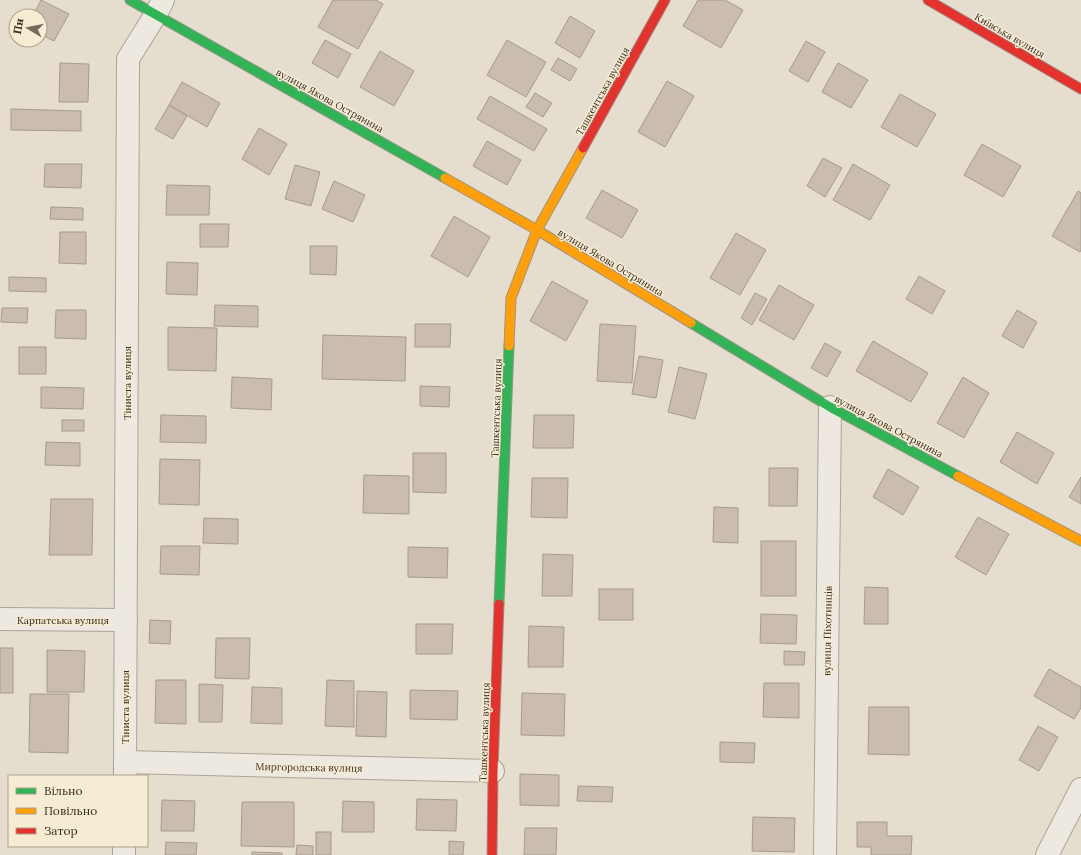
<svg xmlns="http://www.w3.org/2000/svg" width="1081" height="855" font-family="Lora,serif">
<rect width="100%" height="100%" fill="#e5decf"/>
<!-- building -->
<g fill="#cabcaf" stroke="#a69a8e">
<polygon points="41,0 69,14 54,41 40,34 40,16 33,16"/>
<polygon points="333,0 376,0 383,4 358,49 318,27"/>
<polygon points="698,0 725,0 743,10 721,48 683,26"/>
<polygon points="570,16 595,31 580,58 555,43"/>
<polygon points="325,40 351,54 338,78 312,63"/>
<polygon points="507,40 546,62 526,97 487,75"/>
<polygon points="806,41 825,52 808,82 789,71"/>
<polygon points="380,51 414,71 394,106 360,87"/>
<polygon points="558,58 577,69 570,81 551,70"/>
<polygon points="60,63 89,64 88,102 59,102"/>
<polygon points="838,63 868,80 851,108 822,92"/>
<polygon points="667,81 694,96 665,147 638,132"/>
<polygon points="182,82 220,103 207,127 169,105"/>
<polygon points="535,93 552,103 543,117 526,107"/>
<polygon points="900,94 936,114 917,147 881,127"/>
<polygon points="490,96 547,129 534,151 477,119"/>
<polygon points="169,105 187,116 173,139 155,129"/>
<polygon points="11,109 81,111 81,131 11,130"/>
<polygon points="259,128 287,144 269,175 242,159"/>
<polygon points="487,141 521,160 507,185 473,166"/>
<polygon points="982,144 1021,166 1003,197 964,175"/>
<polygon points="823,158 842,168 825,197 807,186"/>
<polygon points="45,164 82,164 81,188 44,187"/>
<polygon points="853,164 890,185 870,220 833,200"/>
<polygon points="295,165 320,172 311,206 285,199"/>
<polygon points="334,181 365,195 353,222 322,209"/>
<polygon points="167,185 210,186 209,215 166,215"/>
<polygon points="602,190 638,210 622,238 586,218"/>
<polygon points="1078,191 1081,193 1081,250 1080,252 1052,236"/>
<polygon points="51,207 83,208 83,220 50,219"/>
<polygon points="454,216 490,237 468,277 431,256"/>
<polygon points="200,224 229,224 228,247 200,247"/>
<polygon points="60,232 86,232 86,264 59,263"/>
<polygon points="736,233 766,250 740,295 710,278"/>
<polygon points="310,246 337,246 336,275 310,274"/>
<polygon points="167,262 198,263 197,295 166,294"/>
<polygon points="919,276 945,291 932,314 906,299"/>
<polygon points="9,277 46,278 46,292 9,291"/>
<polygon points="552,281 588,301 566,341 530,321"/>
<polygon points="779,285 814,305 794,340 759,320"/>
<polygon points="755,293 767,299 752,325 741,318"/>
<polygon points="215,305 258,306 258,327 214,326"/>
<polygon points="2,308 28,308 27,323 1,322"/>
<polygon points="56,310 86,310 86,339 55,338"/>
<polygon points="1017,310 1037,322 1023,348 1002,336"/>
<polygon points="415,324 451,324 450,347 415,347"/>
<polygon points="600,324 636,326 632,383 597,381"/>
<polygon points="168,327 217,328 216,371 168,370"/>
<polygon points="323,335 406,337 405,381 322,379"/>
<polygon points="873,341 928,373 911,402 856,371"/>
<polygon points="825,343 841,352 827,377 811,368"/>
<rect x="19" y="347" width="27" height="27"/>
<polygon points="639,356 663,360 656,398 632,394"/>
<polygon points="679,367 707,374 695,419 668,412"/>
<polygon points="232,377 272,379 271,410 231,408"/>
<polygon points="963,377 989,393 964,438 937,423"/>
<polygon points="420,386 450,387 449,407 420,406"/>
<polygon points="41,387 84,388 83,409 41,408"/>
<polygon points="161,415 206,416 206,443 160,442"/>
<polygon points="534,415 574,415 573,448 533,448"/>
<rect x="62" y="420" width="22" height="11"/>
<polygon points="1017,432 1054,453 1037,484 1000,462"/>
<polygon points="46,442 80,443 80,466 45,465"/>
<polygon points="413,453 446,453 446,493 413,492"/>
<polygon points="160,459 200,460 199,505 159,504"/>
<polygon points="769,468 798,468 797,506 769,506"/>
<polygon points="888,469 919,487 903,515 873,497"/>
<polygon points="364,475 409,476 409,514 363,513"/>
<polygon points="1081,477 1081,504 1069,497"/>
<polygon points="532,478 568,478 567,518 531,517"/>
<polygon points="51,499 93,499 92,555 49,555"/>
<polygon points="714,507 738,508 738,543 713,542"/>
<polygon points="978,517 1009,534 986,575 955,557"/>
<polygon points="204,518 238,519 238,544 203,543"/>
<rect x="761" y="541" width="35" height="55"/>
<polygon points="161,546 200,546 199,575 160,574"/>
<polygon points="408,547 448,548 447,578 408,577"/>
<polygon points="543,554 573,555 572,596 542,596"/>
<polygon points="865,587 888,588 888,624 864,624"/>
<rect x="599" y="589" width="34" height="31"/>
<polygon points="761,614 797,615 796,644 760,643"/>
<polygon points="150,620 171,621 170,644 149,643"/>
<polygon points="416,624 453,624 452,654 416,654"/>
<polygon points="529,626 564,627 563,667 528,667"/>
<polygon points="216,638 250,638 249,679 215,678"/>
<rect x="0" y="648" width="13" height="45"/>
<polygon points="47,650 85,651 84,692 47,692"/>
<polygon points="784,651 805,652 804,665 784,665"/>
<polygon points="1049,669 1081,687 1081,708 1074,719 1034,696"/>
<polygon points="156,680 186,680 186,724 155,723"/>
<polygon points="327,680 354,681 354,727 325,726"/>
<polygon points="764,683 799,683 799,718 763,717"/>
<polygon points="199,684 223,685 222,722 199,722"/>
<polygon points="252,687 282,688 282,724 251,723"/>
<polygon points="410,690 458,691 457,720 410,719"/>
<polygon points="357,691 387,692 386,737 356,736"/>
<polygon points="522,693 565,694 564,736 521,735"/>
<polygon points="30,694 69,694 68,753 29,752"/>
<polygon points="869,707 909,707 909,755 868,754"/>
<polygon points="1038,726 1058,737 1039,771 1019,760"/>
<polygon points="720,742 755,743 754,763 720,762"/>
<polygon points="520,774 559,775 559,806 520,805"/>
<polygon points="578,786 613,787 612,802 577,801"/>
<polygon points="417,799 457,800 456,831 416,830"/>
<polygon points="162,800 195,801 194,831 161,831"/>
<polygon points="343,801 374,802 374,832 342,832"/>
<polygon points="242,802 294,802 294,847 241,846"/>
<polygon points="753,817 795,818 794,852 752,851"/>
<polygon points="857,822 887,822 887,836 912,836 911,855 871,855 871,847 857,847"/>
<polygon points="525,828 557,828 556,855 524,855"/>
<rect x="316" y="832" width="15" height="23"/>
<polygon points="449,841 464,842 463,855 449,855"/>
<polygon points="166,842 197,843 196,855 165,855"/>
<polygon points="297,845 313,846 313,855 296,855"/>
<polygon points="252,852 282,853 282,855 252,855"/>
</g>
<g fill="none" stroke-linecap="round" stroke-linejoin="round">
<defs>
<g id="street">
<polyline points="0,619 126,620"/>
<polyline points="125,762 493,771"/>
<polyline points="125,776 128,59 156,14 163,0"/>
<polyline points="124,855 124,846"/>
<polyline points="825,855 830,407"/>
<polyline points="1047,855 1081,789"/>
</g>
<g id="fast">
<polyline points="130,0 445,178"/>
<polyline points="691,323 830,407 958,476"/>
<polyline points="499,604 509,346"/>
</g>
<g id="slow">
<polyline points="445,178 537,230 691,323"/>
<polyline points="509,346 511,298 537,230 583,148"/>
<polyline points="958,476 1081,541"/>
</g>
<g id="jam">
<polyline points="928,0 1081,89"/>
<polyline points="583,148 665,0"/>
<polyline points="492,855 493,771 499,604"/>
</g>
</defs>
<!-- street casing -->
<use href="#street" stroke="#aba397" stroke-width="24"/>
<!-- fast casing -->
<use href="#fast" stroke="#9a9388" stroke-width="11"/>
<!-- slow casing -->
<use href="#slow" stroke="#9a9388" stroke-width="11"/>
<!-- jam casing -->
<use href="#jam" stroke="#9a9388" stroke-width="11"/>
<!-- street -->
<use href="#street" stroke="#eee9e0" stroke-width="22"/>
<!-- fast -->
<use href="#fast" stroke="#30b455" stroke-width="9"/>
<!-- slow -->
<use href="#slow" stroke="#ff9f0a" stroke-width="9"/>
<!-- jam -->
<use href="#jam" stroke="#e5322d" stroke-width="9"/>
</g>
<g text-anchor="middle" stroke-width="3" stroke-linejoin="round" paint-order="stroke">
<!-- street labels -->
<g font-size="10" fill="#3a2c1e" stroke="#f6ecd4">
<text transform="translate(1010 35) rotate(30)" y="4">Київська вулиця</text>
<text transform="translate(602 91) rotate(-61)" y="4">Ташкентська вулиця</text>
<text transform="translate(330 100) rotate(29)" y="4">вулиця Якова Острянина</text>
<text transform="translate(611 262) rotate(31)" y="4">вулиця Якова Острянина</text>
<text transform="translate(127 383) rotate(-90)" y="4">Тіниста вулиця</text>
<text transform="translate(496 408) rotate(-88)" y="4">Ташкентська вулиця</text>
<text transform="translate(889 426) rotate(28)" y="4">вулиця Якова Острянина</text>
<text x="63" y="624">Карпатська вулиця</text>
<text transform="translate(827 631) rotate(-89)" y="4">вулиця Піхотинців</text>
<text transform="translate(125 707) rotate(-90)" y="4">Тіниста вулиця</text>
<text transform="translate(484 732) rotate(-88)" y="4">Ташкентська вулиця</text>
<text transform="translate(309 767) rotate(1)" y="4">Миргородська вулиця</text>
</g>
</g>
<!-- legend -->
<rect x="8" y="775" width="140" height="72" fill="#f6ecd4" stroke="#ab9f8b"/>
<rect x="16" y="788" width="20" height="6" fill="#30b455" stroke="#ab9f8b"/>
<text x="44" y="795" font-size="12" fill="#3a2c1e">Вільно</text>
<rect x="16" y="808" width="20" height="6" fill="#ff9f0a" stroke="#ab9f8b"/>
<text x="44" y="815" font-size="12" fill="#3a2c1e">Повільно</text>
<rect x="16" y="828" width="20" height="6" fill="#e5322d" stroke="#ab9f8b"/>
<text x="44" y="835" font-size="12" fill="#3a2c1e">Затор</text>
<!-- north arrow -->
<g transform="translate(28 28) rotate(280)"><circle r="19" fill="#f6ecd4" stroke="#ab9f8b"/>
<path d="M0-3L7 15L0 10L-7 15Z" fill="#766a5c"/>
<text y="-6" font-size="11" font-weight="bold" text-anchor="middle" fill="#3a2c1e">Пн</text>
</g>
</svg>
